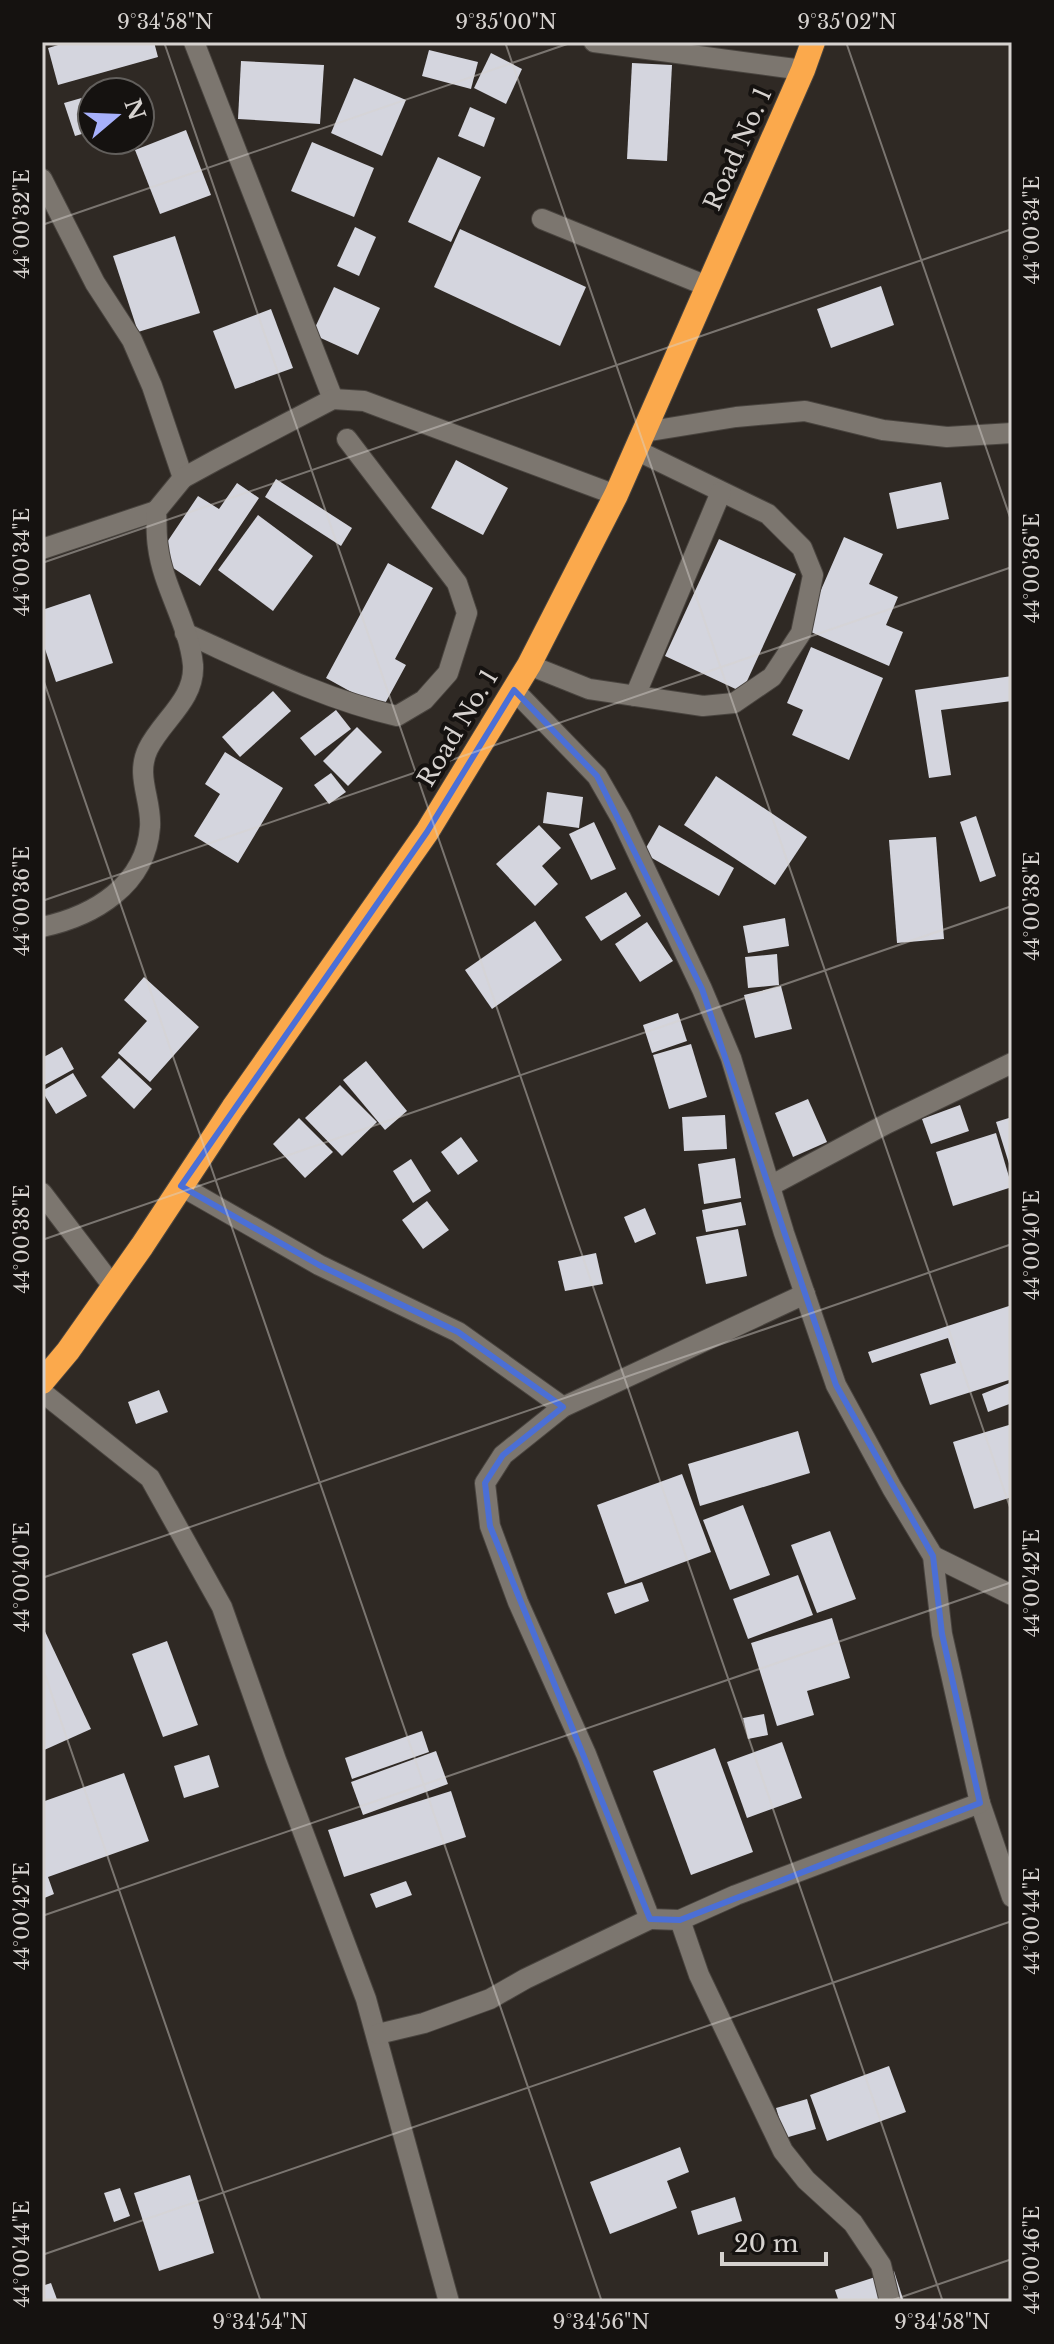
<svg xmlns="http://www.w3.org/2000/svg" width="1054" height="2344" font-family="'Libre Baskerville',serif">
<rect width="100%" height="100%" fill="#2f2924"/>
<!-- building -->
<g fill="#d4d5de">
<polygon points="68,42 154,42 158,57 58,85 48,48"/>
<polygon points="429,50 478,62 471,89 422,76"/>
<polygon points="491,53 522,69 506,104 474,88"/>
<polygon points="241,61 324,65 320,124 238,119"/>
<polygon points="632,63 672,65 667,161 627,159"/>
<polygon points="354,78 406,100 382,156 331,133"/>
<polygon points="92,95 92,131 75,136 64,103"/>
<polygon points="470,107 495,118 484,147 458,136"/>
<polygon points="186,130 211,195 160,214 135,150"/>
<polygon points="312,142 374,168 354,217 291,191"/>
<polygon points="438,157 481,177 451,242 408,222"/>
<polygon points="355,227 376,237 359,276 337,266"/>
<polygon points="460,229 586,287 560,346 434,287"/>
<polygon points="175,236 200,313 138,332 113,256"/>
<polygon points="881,286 894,325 831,348 817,309"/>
<polygon points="334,287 380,308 358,355 312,334"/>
<polygon points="271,309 293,368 235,389 213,331"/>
<polygon points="456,460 508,488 483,535 431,508"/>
<polygon points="276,479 352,528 341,546 265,497"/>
<polygon points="941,482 949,519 897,529 889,493"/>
<polygon points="237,483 259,498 200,586 157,557 198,496 219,509"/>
<polygon points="258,515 313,556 273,611 218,570"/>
<polygon points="844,537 883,554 869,584 898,597 886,625 903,632 889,666 804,629"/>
<polygon points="719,539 796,574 742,692 665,656"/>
<polygon points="388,563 433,588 395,659 406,665 382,709 326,678"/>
<polygon points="90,594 113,663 56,682 42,640 42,610"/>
<polygon points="811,647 883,678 849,760 792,735 803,710 787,703"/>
<polygon points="1012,676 1012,701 941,710 951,775 929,778 915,690"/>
<polygon points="273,691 291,711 240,757 222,737"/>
<polygon points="336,710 351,729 315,756 300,738"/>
<polygon points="357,727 382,752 348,786 323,761"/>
<polygon points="225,752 283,788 238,863 194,836 220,794 205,784"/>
<polygon points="331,773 346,792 329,804 314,785"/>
<polygon points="716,776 807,837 775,885 684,825"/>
<polygon points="547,792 583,797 579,828 543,823"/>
<polygon points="976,816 996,876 980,882 960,822"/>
<polygon points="594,822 616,869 591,880 569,834"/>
<polygon points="539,825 561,848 542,866 558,884 535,906 496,864"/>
<polygon points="659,825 734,868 719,896 643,853"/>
<polygon points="936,837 944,939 897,943 889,840"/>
<polygon points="626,892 641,916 601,941 585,917"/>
<polygon points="785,918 789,946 748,953 743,926"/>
<polygon points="535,921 562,960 492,1009 465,970"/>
<polygon points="647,922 673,961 640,982 615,944"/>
<polygon points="777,954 779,985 748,988 745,957"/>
<polygon points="144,977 199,1027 150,1082 118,1053 147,1021 124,1000"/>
<polygon points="781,986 792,1029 755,1038 744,995"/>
<polygon points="678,1013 687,1041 652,1053 643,1025"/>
<polygon points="691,1044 707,1097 669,1109 653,1055"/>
<polygon points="62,1047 74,1069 43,1086 42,1058"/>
<polygon points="119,1058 152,1089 134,1109 101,1077"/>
<polygon points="366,1061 407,1111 385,1130 343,1080"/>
<polygon points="73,1073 87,1096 56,1114 42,1091"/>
<polygon points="340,1085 377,1122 342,1156 305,1118"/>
<polygon points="808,1099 827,1142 793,1157 775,1113"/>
<polygon points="960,1105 969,1131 931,1144 922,1119"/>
<polygon points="725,1115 727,1149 684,1151 682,1117"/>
<polygon points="1012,1117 1012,1170 1011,1170 996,1122"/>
<polygon points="299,1118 333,1152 305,1178 273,1144"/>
<polygon points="996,1133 1012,1187 953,1206 936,1152"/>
<polygon points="461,1137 478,1161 458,1175 441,1152"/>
<polygon points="735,1158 741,1198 704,1204 698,1164"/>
<polygon points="411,1159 431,1191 413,1203 393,1171"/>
<polygon points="427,1201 449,1230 423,1249 402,1220"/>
<polygon points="741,1202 746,1225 706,1232 702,1210"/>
<polygon points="645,1208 656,1234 635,1243 624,1217"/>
<polygon points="738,1229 747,1276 706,1284 696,1237"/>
<polygon points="596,1253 603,1284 565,1291 558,1261"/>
<polygon points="1012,1305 1012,1379 930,1405 920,1374 956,1363 948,1338 872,1363 868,1352"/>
<polygon points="1012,1382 1012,1403 988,1412 982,1394"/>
<polygon points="159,1390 168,1412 136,1424 128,1402"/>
<polygon points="1012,1424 1012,1497 974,1509 953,1442"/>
<polygon points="798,1431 810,1473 700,1506 688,1464"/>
<polygon points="682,1474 711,1552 625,1584 597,1505"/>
<polygon points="743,1505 770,1575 730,1590 703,1520"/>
<polygon points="830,1531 856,1599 817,1613 791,1545"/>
<polygon points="798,1575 813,1615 748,1639 733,1599"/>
<polygon points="642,1582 649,1601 615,1614 607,1593"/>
<polygon points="832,1618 850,1678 807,1691 814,1715 777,1726 751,1643"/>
<polygon points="42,1625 91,1729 42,1751"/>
<polygon points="167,1641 198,1725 163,1737 132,1654"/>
<polygon points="764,1714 768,1735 748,1739 743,1718"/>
<polygon points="422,1731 429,1752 352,1779 345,1758"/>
<polygon points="782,1742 802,1798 747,1818 727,1762"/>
<polygon points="715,1748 753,1852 691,1875 653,1771"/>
<polygon points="436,1751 448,1784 363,1815 351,1782"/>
<polygon points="209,1755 219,1787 184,1798 174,1766"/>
<polygon points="124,1773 149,1841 48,1877 54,1894 42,1899 42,1802"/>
<polygon points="451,1791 466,1837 344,1877 328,1830"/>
<polygon points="406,1881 412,1895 376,1908 370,1894"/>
<polygon points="889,2066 906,2112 827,2141 810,2095"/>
<polygon points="807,2099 816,2129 785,2138 776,2108"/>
<polygon points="680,2147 689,2172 667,2181 677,2208 610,2234 590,2182"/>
<polygon points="190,2175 214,2253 159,2271 134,2193"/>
<polygon points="120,2188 130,2216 114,2222 104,2193"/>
<polygon points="735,2197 742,2221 698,2235 691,2211"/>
<polygon points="894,2271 904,2302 839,2302 835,2290"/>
<polygon points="51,2283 58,2302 42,2302 42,2286"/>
</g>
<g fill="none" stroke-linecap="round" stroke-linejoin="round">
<defs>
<g id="minor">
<polyline points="194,42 333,399"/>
<polyline points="594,42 803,70"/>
<polyline points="42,179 95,283 132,340 152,386 183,478"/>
<polyline points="542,219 707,286"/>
<polyline points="644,432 736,417 805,411 883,430 947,437 1012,433"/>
<polyline points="42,549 156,511"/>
<path d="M 185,633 C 254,664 323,699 397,716 L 424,700 L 448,673 L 467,613 L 457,583 L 347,439"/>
<polyline points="529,665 589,689 703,706 734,703 772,677 801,633 813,575 802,548 768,514 636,450"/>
<polyline points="514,690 597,776 621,818 702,989 731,1058 784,1233 836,1385 892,1488 933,1556 942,1634 980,1803 1012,1897"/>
<polyline points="635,696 721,492"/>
<path d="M 42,927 C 94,916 146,885 150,827 C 152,800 135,776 148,749 C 162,720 195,700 193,665 C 189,624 163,587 158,547 C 156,536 157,523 156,511 L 183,478 L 216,460 L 333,399 L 364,401 L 616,495"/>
<polyline points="181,1186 319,1265 458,1332 563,1407"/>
<polyline points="770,1186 888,1123 1012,1063"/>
<polyline points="42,1193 112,1285"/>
<polyline points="42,1392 150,1478 222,1607 276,1760 366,1999 449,2302"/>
<polyline points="933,1556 1012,1595"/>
<polyline points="650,1919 680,1920 736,1895 980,1803"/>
<polyline points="680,1920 699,1975 783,2151 806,2180 853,2223 881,2265 890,2302"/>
<polyline points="378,2034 424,2023 490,1999 525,1979 650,1919 586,1754 518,1602 490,1526 485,1483 503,1455 563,1407 805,1294"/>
</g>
<polyline id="highway" points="42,1382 68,1351 142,1246 233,1108 427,832 529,665 616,495 803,70 813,42"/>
</defs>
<!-- minor casing -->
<use href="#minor" stroke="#49443f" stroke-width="22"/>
<!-- highway casing -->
<use href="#highway" stroke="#49443f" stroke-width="26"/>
<!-- minor -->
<use href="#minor" stroke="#7c766f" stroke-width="20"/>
<!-- highway -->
<use href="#highway" stroke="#fba94c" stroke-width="24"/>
</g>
<!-- marked area -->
<path fill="none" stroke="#4b6fd6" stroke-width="6" stroke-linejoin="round" d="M 514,690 L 597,776 L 702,989 L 836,1385 L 933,1556 L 942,1634 L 980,1803 L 680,1920 L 650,1919 L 490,1526 L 485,1483 L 503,1455 L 563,1407 L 458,1332 L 319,1265 L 181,1186 L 427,832 Z"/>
<!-- ticks -->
<path fill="none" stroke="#d6d2cf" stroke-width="2" stroke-opacity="0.45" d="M 164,42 L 943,2302M 505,42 L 1012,1513M 846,42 L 1012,523M 42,225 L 573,42M 42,563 L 1012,229M 42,676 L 602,2302M 42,901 L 1012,567M 42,1240 L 1012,906M 42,1578 L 1012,1244M 42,1666 L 261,2302M 42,1916 L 1012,1582M 42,2255 L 1012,1921M 887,2302 L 1012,2259"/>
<g text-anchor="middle" stroke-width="8" stroke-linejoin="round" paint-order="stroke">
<!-- street labels -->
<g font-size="24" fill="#d6d2cf" stroke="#151210">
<text transform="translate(738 149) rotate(-66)" y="8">Road No. 1</text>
<text transform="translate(458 728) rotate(-59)" y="8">Road No. 1</text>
</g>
</g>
<!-- border -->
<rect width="1054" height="2344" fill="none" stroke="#151210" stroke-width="88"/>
<!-- north arrow -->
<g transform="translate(116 116) rotate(71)"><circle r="38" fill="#151210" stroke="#625f5c" stroke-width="2"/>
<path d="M0-6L14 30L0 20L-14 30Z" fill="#a7b1fc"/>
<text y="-12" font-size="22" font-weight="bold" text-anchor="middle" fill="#d6d2cf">N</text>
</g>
<!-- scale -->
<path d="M722 2252v12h104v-12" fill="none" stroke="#d6d2cf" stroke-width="4"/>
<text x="734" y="2252" font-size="24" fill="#d6d2cf" stroke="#151210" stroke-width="6" paint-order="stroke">20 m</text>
<rect x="44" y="44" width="966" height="2256" fill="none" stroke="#d6d2cf" stroke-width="3"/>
<g font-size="20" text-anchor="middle" fill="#d6d2cf">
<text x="165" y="29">9°34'58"N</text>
<text x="506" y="29">9°35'00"N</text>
<text x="847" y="29">9°35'02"N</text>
<text transform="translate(22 224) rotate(-90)" y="7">44°00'32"E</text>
<text transform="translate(1032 230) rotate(-90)" y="7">44°00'34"E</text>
<text transform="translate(22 562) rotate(-90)" y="7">44°00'34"E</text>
<text transform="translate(1032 568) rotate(-90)" y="7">44°00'36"E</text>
<text transform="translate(22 901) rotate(-90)" y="7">44°00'36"E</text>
<text transform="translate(1032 906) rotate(-90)" y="7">44°00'38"E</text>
<text transform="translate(22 1239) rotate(-90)" y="7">44°00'38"E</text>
<text transform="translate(1032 1245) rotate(-90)" y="7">44°00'40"E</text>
<text transform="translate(22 1577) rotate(-90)" y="7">44°00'40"E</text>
<text transform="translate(1032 1583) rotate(-90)" y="7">44°00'42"E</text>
<text transform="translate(22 1916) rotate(-90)" y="7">44°00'42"E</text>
<text transform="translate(1032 1921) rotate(-90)" y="7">44°00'44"E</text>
<text transform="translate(22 2254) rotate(-90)" y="7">44°00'44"E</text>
<text transform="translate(1032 2260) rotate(-90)" y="7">44°00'46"E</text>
<text x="260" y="2329">9°34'54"N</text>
<text x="601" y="2329">9°34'56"N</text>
<text x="942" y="2329">9°34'58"N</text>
</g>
</svg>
